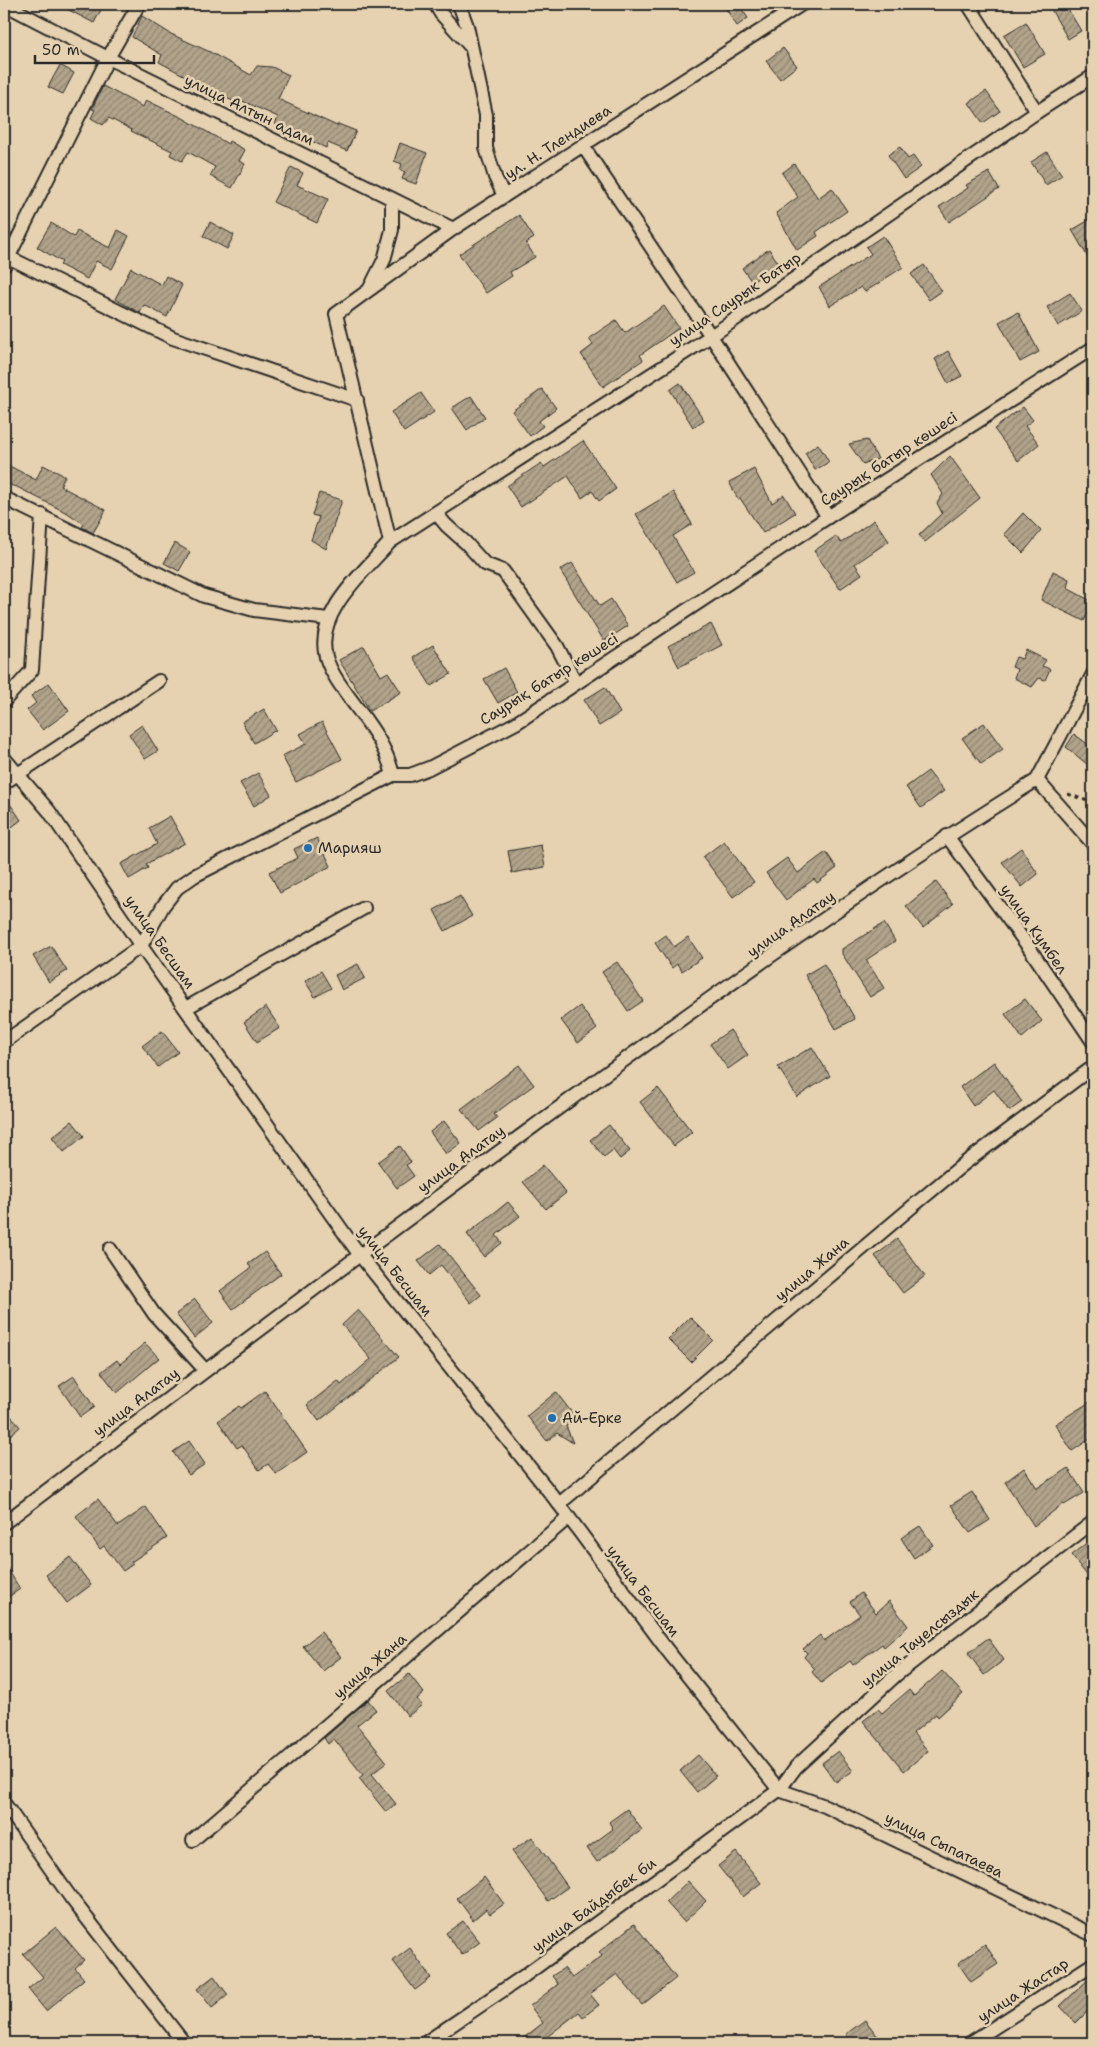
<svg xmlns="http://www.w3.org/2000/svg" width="1097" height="2047" font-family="'Shantell Sans',sans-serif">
<defs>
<pattern id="building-hatch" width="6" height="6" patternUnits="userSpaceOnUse" patternTransform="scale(1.25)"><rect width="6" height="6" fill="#b2a48b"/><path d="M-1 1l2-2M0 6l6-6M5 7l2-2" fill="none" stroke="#918672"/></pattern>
</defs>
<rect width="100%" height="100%" fill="#e6d2b0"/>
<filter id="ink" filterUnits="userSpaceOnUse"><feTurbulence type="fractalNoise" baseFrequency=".02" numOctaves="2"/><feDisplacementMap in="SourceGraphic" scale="10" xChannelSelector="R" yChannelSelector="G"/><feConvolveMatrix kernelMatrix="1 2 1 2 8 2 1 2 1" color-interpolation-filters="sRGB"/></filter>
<g filter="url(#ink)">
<!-- building -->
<g fill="url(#building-hatch)" stroke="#2b2b2b">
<polygon points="57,4 104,4 94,23"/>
<polygon points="723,4 738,4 748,18 737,26"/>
<polygon points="1048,4 1065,4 1081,31 1068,39"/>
<polygon points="142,16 171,34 210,52 251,75 257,66 272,67 289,75 278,99 337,126 338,124 356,131 347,151 328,143 326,148 275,124 278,117 238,99 236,103 159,62 162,55 132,37"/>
<polygon points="1026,22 1045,54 1023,67 1004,35"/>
<polygon points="783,48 797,66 780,79 766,61"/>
<polygon points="60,65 74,73 63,94 48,87"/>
<polygon points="103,86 143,107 146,100 183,118 228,144 229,141 245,150 239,161 245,164 232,188 210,176 215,167 188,152 182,161 170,155 172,151 131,131 132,130 109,118 103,125 91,118 95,110 92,109"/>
<polygon points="986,91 1000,111 983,123 969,103"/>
<polygon points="400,143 427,153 416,184 402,179 405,172 400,170 402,164 394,161"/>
<polygon points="900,147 908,159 913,156 921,167 904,179 888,155"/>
<polygon points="1047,152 1062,175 1046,185 1031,162"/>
<polygon points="794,164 818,198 832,188 847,211 816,232 818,236 797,250 776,213 798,197 782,173"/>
<polygon points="291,167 303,173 297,185 328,199 317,223 273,202"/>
<polygon points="989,172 999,189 949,222 939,207 968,188 966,185"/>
<polygon points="519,215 534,238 526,243 535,257 510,272 512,276 486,293 459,254"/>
<polygon points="1093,218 1093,266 1072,230"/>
<polygon points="210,222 234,235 227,249 203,236"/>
<polygon points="51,223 74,237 77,231 110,248 118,230 129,236 112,269 96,261 87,279 60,265 62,262 37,247"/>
<polygon points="883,236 903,267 865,292 861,287 830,306 819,287 871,254 866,247"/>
<polygon points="769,249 779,264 752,282 742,268"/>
<polygon points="924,265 942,291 929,300 911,274"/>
<polygon points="131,268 162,285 166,276 182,285 167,317 144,305 140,313 115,299"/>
<polygon points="1070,293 1082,311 1058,326 1047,307"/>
<polygon points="664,306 679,328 640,355 643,360 603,387 581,354 593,345 589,338 616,320 625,333"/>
<polygon points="1018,312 1039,352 1020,362 999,322"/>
<polygon points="948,351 962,376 948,383 935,359"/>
<polygon points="680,383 704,420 693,427 670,390"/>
<polygon points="542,389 556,408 539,421 543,426 530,436 512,411"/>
<polygon points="421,393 434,412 404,432 391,412"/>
<polygon points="471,396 485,417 467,430 452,408"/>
<polygon points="1023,407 1033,420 1025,426 1039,444 1018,461 994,429"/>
<polygon points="867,440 878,459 863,464 849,444"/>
<polygon points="583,441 616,489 599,501 592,491 582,498 568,476 521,507 507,486 541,463 544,467"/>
<polygon points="818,444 829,462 815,470 805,453"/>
<polygon points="950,456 980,498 925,542 919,535 942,513 937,503 943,494 931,475"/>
<polygon points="4,463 36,480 43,465 65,476 60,486 106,510 93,533 82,527 84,524 69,514 15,486 15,487 4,482"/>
<polygon points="754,469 772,503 784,495 795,513 763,533 740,498 738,499 729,482"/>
<polygon points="673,492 692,524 673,536 694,572 677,582 636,514"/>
<polygon points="319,493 342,500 326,549 311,540 319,517 312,515"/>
<polygon points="1023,513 1041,531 1023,553 1004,534"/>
<polygon points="874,520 889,541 855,564 862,574 840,589 814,551 836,536 841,543"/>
<polygon points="175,543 190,552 179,571 164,563"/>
<polygon points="572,563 600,606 611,599 628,626 604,641 560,570"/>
<polygon points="1053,571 1069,579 1067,588 1093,602 1084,621 1041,600"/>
<polygon points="711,624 722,645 679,667 668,646"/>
<polygon points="433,645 451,674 431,686 413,657"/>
<polygon points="364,646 381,676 388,672 401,692 370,711 339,660"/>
<polygon points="1026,650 1046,660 1042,666 1050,669 1045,680 1039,678 1032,687 1014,678 1017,669 1012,667 1016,657 1022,659"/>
<polygon points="504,668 517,692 498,703 484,679"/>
<polygon points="49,683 69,711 43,730 27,710 36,703 31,696"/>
<polygon points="605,687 620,713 599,726 584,700"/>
<polygon points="264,709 276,730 254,743 242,722"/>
<polygon points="322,722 342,759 296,782 282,756 306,744 300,734"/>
<polygon points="984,723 1003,749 981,764 962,738"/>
<polygon points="142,725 158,751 145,759 129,734"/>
<polygon points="1074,734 1093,748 1093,769 1066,747"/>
<polygon points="928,771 944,791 921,808 906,787"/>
<polygon points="258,773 271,795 254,806 240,783"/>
<polygon points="4,795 21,820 4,833"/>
<polygon points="170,816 185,843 146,864 148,868 129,879 121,864 157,844 149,828"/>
<polygon points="317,838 331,866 280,893 269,872 298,858 294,849"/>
<polygon points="724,841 754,882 733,897 703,857"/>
<polygon points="541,845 545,867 512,873 508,851"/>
<polygon points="1021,848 1038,874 1022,887 1002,862"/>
<polygon points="826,852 837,868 817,883 814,879 786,900 766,873 787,858 798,873"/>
<polygon points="936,882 953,904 923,928 906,906"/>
<polygon points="460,896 472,916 445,931 434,910"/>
<polygon points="884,923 895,941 866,960 884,988 870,997 842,954 842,949"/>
<polygon points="666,935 674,947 688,937 702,958 682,971 677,964 672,968 655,943"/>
<polygon points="51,946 67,971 49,982 33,956"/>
<polygon points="617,962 643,1001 628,1011 602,972"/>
<polygon points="358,964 365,978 342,990 335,975"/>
<polygon points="824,964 855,1019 836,1029 805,975"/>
<polygon points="321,971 331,988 315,997 305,981"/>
<polygon points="1025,999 1042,1021 1022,1038 1005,1014"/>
<polygon points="580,1006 597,1029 578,1043 561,1020"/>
<polygon points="266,1007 280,1028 257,1042 244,1022"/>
<polygon points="730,1030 748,1055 728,1069 710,1044"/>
<polygon points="162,1031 178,1052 158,1067 142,1046"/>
<polygon points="812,1047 830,1076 797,1097 778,1067"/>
<polygon points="994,1062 1022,1102 1009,1111 994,1090 973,1106 960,1087"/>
<polygon points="519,1065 534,1085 494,1114 497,1118 479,1131 461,1109"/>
<polygon points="658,1088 692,1132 674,1146 640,1102"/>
<polygon points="72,1121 84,1136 64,1152 52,1137"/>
<polygon points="444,1121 461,1143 446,1154 430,1132"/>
<polygon points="609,1125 630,1151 620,1159 613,1150 604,1157 590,1140"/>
<polygon points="400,1146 411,1162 406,1165 414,1176 397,1188 378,1162"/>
<polygon points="543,1165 566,1193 546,1209 523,1182"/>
<polygon points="508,1202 520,1216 496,1235 502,1243 484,1257 467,1234"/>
<polygon points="897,1239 925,1276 903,1293 875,1256"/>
<polygon points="440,1244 481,1295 471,1303 441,1265 429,1275 418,1261"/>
<polygon points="265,1252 281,1274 233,1309 220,1291 251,1268 248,1264"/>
<polygon points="195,1299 213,1323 194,1338 176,1314"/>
<polygon points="358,1310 399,1357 319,1421 307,1405 338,1381 341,1385 371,1359 342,1325"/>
<polygon points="690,1317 713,1340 691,1362 668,1339"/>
<polygon points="145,1343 159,1358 117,1393 101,1372 117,1360 120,1364"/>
<polygon points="74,1376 94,1407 80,1417 59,1386"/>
<polygon points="265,1391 307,1452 276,1474 268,1464 259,1470 242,1445 237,1448 218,1421 239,1406 241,1408"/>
<polygon points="556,1392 576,1418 566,1426 573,1443 557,1433 547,1441 527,1416"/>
<polygon points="1093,1400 1093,1437 1072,1451 1055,1424"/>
<polygon points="4,1407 20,1427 4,1440"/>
<polygon points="189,1441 205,1464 189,1475 173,1452"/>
<polygon points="1024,1468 1037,1488 1068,1468 1084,1493 1064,1505 1063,1504 1034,1526 1005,1482"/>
<polygon points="972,1492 990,1520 970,1533 951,1505"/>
<polygon points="98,1499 118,1526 146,1507 167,1538 131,1562 133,1564 123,1571 104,1546 100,1549 76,1516"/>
<polygon points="920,1526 933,1545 914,1558 901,1538"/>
<polygon points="1093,1538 1093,1583 1071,1555"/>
<polygon points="70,1557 91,1585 67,1603 46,1575"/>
<polygon points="4,1563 20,1589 4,1600"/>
<polygon points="861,1593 876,1613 889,1601 908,1626 884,1647 882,1644 853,1665 850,1661 821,1683 812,1672 815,1669 804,1657 807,1653 803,1649 820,1635 824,1641 860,1615 850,1602"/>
<polygon points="321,1632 341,1657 323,1671 303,1646"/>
<polygon points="988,1638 1004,1660 984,1675 968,1653"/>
<polygon points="942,1671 963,1694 938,1717 936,1714 913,1733 928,1751 904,1771 863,1721 878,1709 882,1713 909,1690 914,1696"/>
<polygon points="409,1674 424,1693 417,1699 422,1705 408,1716 388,1691"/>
<polygon points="368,1700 376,1710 357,1725 387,1762 372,1774 396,1804 386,1812 359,1778 363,1775 334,1739 328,1744 324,1738"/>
<polygon points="838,1751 853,1771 836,1782 822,1763"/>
<polygon points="698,1755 716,1776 697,1792 680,1771"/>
<polygon points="627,1809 642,1830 597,1862 587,1848 613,1829 609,1822"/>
<polygon points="532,1837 568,1887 548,1901 512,1851"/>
<polygon points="736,1852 761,1883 743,1897 718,1866"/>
<polygon points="484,1877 504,1904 490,1914 486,1909 473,1920 457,1898"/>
<polygon points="688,1881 706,1901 684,1922 666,1902"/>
<polygon points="463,1921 480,1942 462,1955 446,1933"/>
<polygon points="634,1924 676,1978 642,2005 617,1974 590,1994 599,2005 583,2017 579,2012 539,2043 517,2043 543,2023 530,2006 558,1984 552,1976 564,1968 572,1978 602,1956 599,1952"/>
<polygon points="56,1927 84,1960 75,1968 84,1979 46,2011 28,1989 43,1977 23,1954"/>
<polygon points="985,1944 998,1964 971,1982 958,1963"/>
<polygon points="410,1948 431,1978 415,1990 393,1961"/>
<polygon points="1093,1975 1093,2006 1076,2023 1060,2006"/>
<polygon points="214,1976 228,1995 212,2008 197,1989"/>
<polygon points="865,2020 883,2043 853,2043 846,2034"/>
</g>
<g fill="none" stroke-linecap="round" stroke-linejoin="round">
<defs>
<g id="minor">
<polyline points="4,4 108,58 453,229"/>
<polyline points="435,4 441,14 470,46"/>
<polyline points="459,4 467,26 486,115 486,148 495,177 504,196"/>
<polyline points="968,4 1037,112"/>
<polyline points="583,146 711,336 828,517"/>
<polyline points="4,255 173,338 357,400"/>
<polyline points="4,266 108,58 139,4"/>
<polyline points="370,288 384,260 392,230 392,199"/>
<polyline points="4,498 204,596 254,610 328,619"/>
<polyline points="436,513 446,525 466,543 485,564 503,571 557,646 576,683"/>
<polyline points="390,542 711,336 1037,112 1093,76"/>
<polyline points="4,701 32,670 42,515"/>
<polyline points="4,758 49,811 141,946 359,1254 559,1504 667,1650 779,1790"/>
<path d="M 393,775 C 387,750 375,732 360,712 C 348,695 332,677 326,657 C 314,613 364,572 390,542 L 336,314 L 453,229 L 802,4"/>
<polyline points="1037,780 1093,674"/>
<polyline points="1037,780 1093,844"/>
<polyline points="4,783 159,681"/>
<polyline points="947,836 1028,946 1093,1042"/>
<polyline points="186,1008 364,908"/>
<polyline points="4,1042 141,946 163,906 177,888 194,876 393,775 410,775 429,768 516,723 828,517 1093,348"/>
<polyline points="110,1249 154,1314 205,1370"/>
<polyline points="559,1504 913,1206 965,1163 1093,1067"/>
<path d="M 4,1523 C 177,1392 351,1260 526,1132 C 693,1009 861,889 1037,780"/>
<polyline points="779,1790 825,1806 1093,1935"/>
<polyline points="4,1803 71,1898 184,2043"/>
<polyline points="193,1840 568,1518"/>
<polyline points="425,2043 524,1976 779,1790 796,1767 896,1675 1093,1522"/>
<polyline points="970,2043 1093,1964"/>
</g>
</defs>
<!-- minor casing -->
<use href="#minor" stroke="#2b2b2b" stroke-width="16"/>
<!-- path -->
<polyline stroke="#2b2b2b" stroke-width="3" stroke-dasharray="4 4" stroke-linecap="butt" points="1068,794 1093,803"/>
<!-- minor -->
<use href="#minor" stroke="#e6d2b0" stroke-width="12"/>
</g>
</g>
<!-- markers -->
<g fill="#1f6fb2" stroke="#e6d2b0" stroke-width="2">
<circle cx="308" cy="848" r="5"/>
<circle cx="552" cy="1418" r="5"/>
</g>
<g text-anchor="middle" stroke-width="5" stroke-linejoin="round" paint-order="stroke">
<!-- street labels -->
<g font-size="15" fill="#2b2b2b" stroke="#e6d2b0">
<text transform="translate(249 110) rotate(26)" y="5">улица Алтын адам</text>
<text transform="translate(558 142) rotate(-33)" y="5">ул. Н. Тлендиева</text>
<text transform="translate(735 299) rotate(-34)" y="5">улица Саурык Батыр</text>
<text transform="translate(889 459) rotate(-33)" y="5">Саурық батыр көшесі</text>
<text transform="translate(549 679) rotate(-32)" y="5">Саурық батыр көшесі</text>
<text transform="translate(791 924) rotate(-35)" y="5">улица Алатау</text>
<text transform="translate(1034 929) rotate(55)" y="5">улица Кумбел</text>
<text transform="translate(160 942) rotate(55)" y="5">улица Бесшам</text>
<text transform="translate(461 1159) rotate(-36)" y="5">улица Алатау</text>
<text transform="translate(812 1269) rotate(-40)" y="5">улица Жана</text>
<text transform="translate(395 1271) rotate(52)" y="5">улица Бесшам</text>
<text transform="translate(136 1402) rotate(-37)" y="5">улица Алатау</text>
<text transform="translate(643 1591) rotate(53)" y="5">улица Бесшам</text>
<text transform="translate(920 1638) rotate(-39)" y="5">улица Тауелсыздык</text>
<text transform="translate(370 1666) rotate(-41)" y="5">улица Жана</text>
<text transform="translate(944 1845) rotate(26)" y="5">улица Сыпатаева</text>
<text transform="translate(594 1905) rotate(-36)" y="5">улица Байдыбек би</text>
<text transform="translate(1023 1990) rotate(-33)" y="5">улица Жастар</text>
</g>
<!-- poi labels -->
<g font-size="15" fill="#2b2b2b" stroke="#e6d2b0" text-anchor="start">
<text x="318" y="853">Марияш</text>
<text x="562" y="1423">Ай-Ерке</text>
</g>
</g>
<!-- margin -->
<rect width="1097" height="2047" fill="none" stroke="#e6d2b0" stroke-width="20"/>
<rect x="10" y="10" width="1077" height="2027" fill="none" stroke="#2b2b2b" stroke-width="2" filter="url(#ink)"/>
<!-- scale -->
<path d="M35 55v8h119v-8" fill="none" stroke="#2b2b2b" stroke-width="2.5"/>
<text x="42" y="55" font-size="15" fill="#2b2b2b" stroke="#e6d2b0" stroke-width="4" paint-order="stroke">50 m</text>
</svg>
